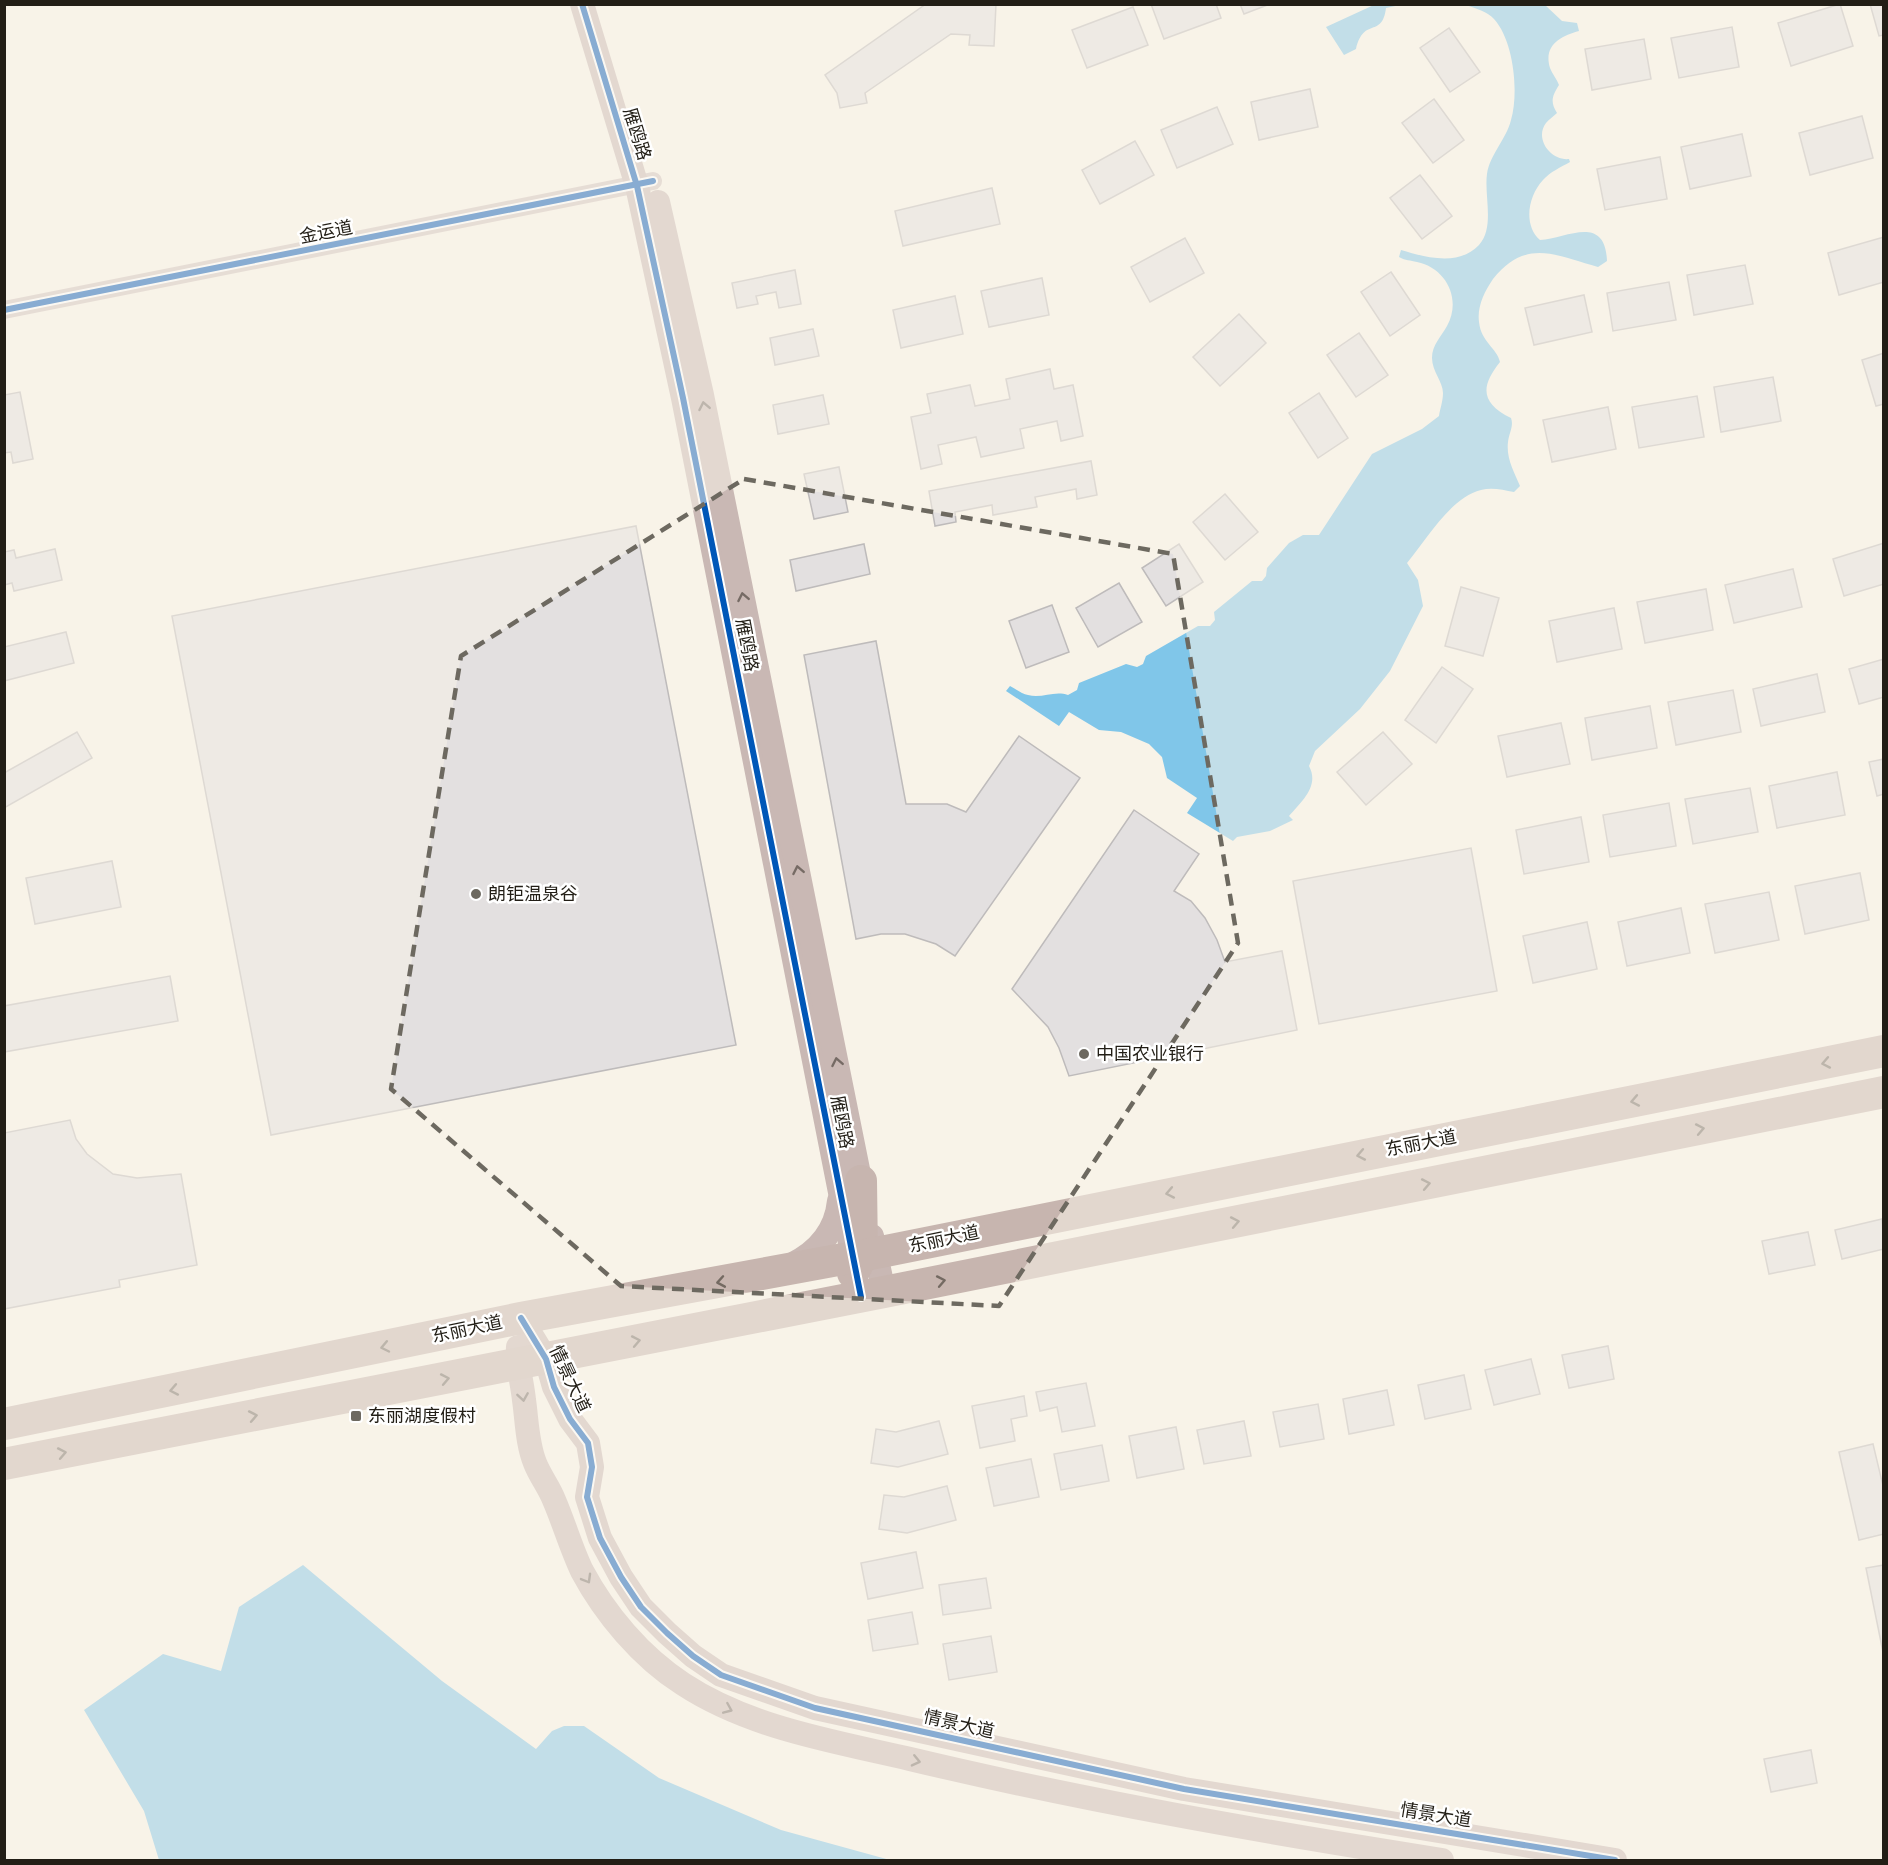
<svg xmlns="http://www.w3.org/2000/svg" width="1888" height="1865" font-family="Manrope,'Noto Sans SC',sans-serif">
<rect width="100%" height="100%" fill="#f8f3e8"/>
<!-- water -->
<g fill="#80c6e9">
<path d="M 1376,4 L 1400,5 L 1386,8 C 1382,39 1364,16 1356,49 L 1344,55 L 1326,27 Z"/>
<path d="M 1466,5 L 1545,5 L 1562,21 L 1577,23 L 1579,31 C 1561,36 1543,45 1550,68 C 1552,74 1557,79 1559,85 C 1552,96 1550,102 1557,113 C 1554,116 1549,119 1546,123 C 1534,139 1551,161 1569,159 L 1570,162 C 1561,167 1550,172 1543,180 C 1528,196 1523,225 1540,240 C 1566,239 1605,213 1607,261 L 1598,267 C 1555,255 1526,238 1493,279 C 1484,292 1477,307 1479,322 C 1481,342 1497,348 1500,362 C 1480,387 1481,403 1511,418 C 1514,426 1509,433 1508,442 C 1506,458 1514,472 1520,486 L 1514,492 C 1503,490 1492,487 1481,490 C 1450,498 1427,539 1407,563 L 1418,580 L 1423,606 L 1390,671 L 1360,709 L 1315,751 L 1309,766 C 1320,786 1301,802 1289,816 L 1293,820 L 1270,831 L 1237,837 L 1233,841 L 1187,813 L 1197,798 L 1167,778 L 1162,757 L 1149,744 L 1121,732 L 1099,730 L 1069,712 L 1059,726 L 1006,691 L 1010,686 C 1016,689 1022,694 1028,695 C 1042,699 1054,690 1068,695 L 1077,690 L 1079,683 L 1126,664 L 1137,667 L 1143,664 L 1146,656 L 1198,626 L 1210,626 L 1215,620 L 1214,612 L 1252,581 L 1262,581 L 1266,576 L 1267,568 L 1289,543 L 1303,535 L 1319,535 L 1372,454 L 1422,429 L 1439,416 C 1440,409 1443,401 1443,393 C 1443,382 1432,371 1432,358 C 1432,345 1441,337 1447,326 C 1462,299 1446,268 1417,262 C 1410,260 1406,261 1399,257 L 1401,250 C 1425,257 1458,267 1479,245 C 1495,228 1484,195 1487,174 C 1490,154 1506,140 1511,120 C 1519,93 1514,41 1494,19 C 1488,12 1475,8 1466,5 Z"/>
<polygon points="303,1565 442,1681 536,1749 552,1731 564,1726 584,1726 659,1778 781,1830 890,1860 159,1860 144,1811 84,1710 163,1654 221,1671 239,1607"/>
</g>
<!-- building -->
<g fill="#e3e0e0" stroke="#bebbbb" stroke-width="1.5">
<polygon points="926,4 996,4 994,46 969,45 970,35 951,34 865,93 867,103 840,108 837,93 825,75"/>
<polygon points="1151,4 1216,4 1221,18 1164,39"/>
<polygon points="1240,4 1270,4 1244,14"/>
<polygon points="1840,4 1853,46 1791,66 1778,23"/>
<polygon points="1870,4 1884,4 1884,35 1879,36"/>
<polygon points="1133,7 1148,45 1087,68 1072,30"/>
<polygon points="1732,27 1739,67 1679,78 1671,38"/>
<polygon points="1449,28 1480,72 1450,92 1420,48"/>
<polygon points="1644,39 1651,79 1592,90 1585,49"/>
<polygon points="1310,89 1318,127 1259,140 1251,102"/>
<polygon points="1434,99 1464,140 1433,163 1402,123"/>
<polygon points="1217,107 1233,144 1177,168 1161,130"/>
<polygon points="1862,116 1873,158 1810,175 1799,133"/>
<polygon points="1742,134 1751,176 1690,189 1681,147"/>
<polygon points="1135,141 1154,175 1100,204 1082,170"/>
<polygon points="1660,157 1667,199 1605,210 1597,169"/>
<polygon points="1420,175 1452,216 1422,239 1390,198"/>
<polygon points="992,188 1000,224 903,246 895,211"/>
<polygon points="1884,237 1884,282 1839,295 1828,253"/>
<polygon points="1185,238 1204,273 1150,302 1131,267"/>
<polygon points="1745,265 1753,304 1694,315 1687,275"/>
<polygon points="795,270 801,304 779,308 776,292 756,296 758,304 737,308 732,283"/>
<polygon points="1391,272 1420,315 1390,336 1361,292"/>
<polygon points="1042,278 1049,315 989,327 981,291"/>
<polygon points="1669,282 1676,320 1613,331 1607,293"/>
<polygon points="1584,295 1592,332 1534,345 1525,308"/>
<polygon points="955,296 963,334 901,348 893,310"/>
<polygon points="1239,314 1266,343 1220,386 1193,357"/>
<polygon points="813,329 819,356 775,365 770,338"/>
<polygon points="1359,333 1388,375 1356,397 1327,355"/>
<polygon points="1884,353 1884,404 1876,406 1862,360"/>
<polygon points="1050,369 1054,389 1073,385 1083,436 1061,441 1057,421 1020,429 1024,448 981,457 976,437 938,445 942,464 921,469 911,417 931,413 927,394 970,385 975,406 1010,399 1006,379"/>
<polygon points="1773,377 1781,421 1721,432 1714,387"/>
<polygon points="20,392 33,459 13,463 11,452 4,453 4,395"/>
<polygon points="1319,393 1348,438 1318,458 1289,413"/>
<polygon points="823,395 829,424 778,434 773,405"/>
<polygon points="1697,396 1704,437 1639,448 1632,407"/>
<polygon points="1608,407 1616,449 1552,462 1543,420"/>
<polygon points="1091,461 1097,495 1077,499 1076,489 1035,497 1037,507 993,515 992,505 955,512 956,522 935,526 929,491"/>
<polygon points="839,467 848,512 814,519 804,474"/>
<polygon points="1225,494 1258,532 1225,560 1193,522"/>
<polygon points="636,526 736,1045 271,1135 172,616"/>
<polygon points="1884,543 1884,584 1844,596 1833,559"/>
<polygon points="864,544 870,574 796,591 790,560"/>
<polygon points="1179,544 1203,582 1166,606 1142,568"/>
<polygon points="55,549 62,580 14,591 12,583 4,585 4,552 14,550 16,558"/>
<polygon points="1793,569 1802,607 1734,623 1725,585"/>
<polygon points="1119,583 1142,622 1098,647 1076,608"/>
<polygon points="1461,587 1499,598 1483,656 1445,646"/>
<polygon points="1706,589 1713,630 1645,643 1637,602"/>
<polygon points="1052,605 1069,652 1026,668 1009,621"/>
<polygon points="1614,608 1622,649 1557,662 1549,621"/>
<polygon points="66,632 74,663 4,681 4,647"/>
<polygon points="876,641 906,804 947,804 966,812 1019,736 1080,778 955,956 936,944 905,934 881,934 856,939 804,655"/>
<polygon points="1884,659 1884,697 1859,704 1849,669"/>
<polygon points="1442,667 1473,689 1436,743 1405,720"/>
<polygon points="1817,674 1825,712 1761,726 1753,689"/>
<polygon points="1733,690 1741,732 1676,745 1668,702"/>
<polygon points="1650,706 1657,748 1592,760 1585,718"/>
<polygon points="1561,723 1570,764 1507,777 1498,736"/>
<polygon points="77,732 92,758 4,808 4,773"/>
<polygon points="1383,732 1412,764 1366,805 1337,772"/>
<polygon points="1884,759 1884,794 1877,796 1869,762"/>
<polygon points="1837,772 1845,815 1777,828 1769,786"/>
<polygon points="1750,788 1758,832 1693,844 1685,799"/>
<polygon points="1669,803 1676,846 1610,857 1603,815"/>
<polygon points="1134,810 1199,854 1174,891 1191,901 1205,918 1217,940 1225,962 1282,951 1297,1030 1069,1076 1059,1048 1048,1027 1012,989"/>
<polygon points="1581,817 1589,862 1524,874 1516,830"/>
<polygon points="1471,848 1497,991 1319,1024 1293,881"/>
<polygon points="112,861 121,907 35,924 26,878"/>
<polygon points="1860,873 1869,920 1805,934 1795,886"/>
<polygon points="1769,892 1779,940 1715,953 1705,904"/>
<polygon points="1681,908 1690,953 1627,966 1618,922"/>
<polygon points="1587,922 1597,969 1533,983 1523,936"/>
<polygon points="170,976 178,1021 4,1052 4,1006"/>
<polygon points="70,1120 76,1139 87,1154 113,1174 137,1178 181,1174 197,1265 119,1280 120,1287 4,1309 4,1133"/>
<polygon points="1882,1219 1884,1249 1842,1259 1835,1230"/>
<polygon points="1808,1232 1815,1265 1769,1274 1762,1241"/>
<polygon points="1608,1346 1614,1379 1569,1388 1562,1355"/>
<polygon points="1531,1359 1540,1394 1494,1405 1485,1370"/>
<polygon points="1464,1375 1471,1409 1425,1419 1418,1385"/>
<polygon points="1086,1383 1095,1426 1062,1432 1057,1407 1040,1411 1036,1392"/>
<polygon points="1387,1390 1394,1425 1349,1434 1343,1399"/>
<polygon points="1024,1396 1027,1416 1011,1419 1015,1441 980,1448 972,1406"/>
<polygon points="1318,1404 1324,1439 1280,1447 1273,1412"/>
<polygon points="939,1421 948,1454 898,1467 871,1463 876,1429 896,1432"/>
<polygon points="1244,1421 1251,1456 1204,1464 1197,1430"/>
<polygon points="1176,1427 1184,1469 1137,1478 1129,1436"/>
<polygon points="1873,1444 1884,1490 1884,1534 1859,1540 1839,1452"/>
<polygon points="1102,1445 1109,1481 1061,1490 1054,1454"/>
<polygon points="1031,1459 1039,1497 994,1506 986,1468"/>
<polygon points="947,1486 956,1520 907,1533 879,1529 884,1495 904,1497"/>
<polygon points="916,1552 923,1588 868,1599 861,1563"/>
<polygon points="1884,1565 1884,1657 1866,1568"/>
<polygon points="986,1578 991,1608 943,1615 939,1585"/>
<polygon points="912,1612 918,1644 873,1651 868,1620"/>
<polygon points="991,1636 997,1672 949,1680 943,1644"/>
<polygon points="1811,1750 1817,1783 1771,1792 1764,1759"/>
</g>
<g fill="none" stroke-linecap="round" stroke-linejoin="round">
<!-- street -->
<polyline stroke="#d1c3bf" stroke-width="18" points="4,310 653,181"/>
<!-- secondary -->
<g stroke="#c9b8b4" stroke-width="24">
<polyline points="582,4 637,186 683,398 852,1253"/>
<polyline points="658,202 702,395 864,1199"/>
<polyline points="872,1236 884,1292"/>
<path d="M 791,1265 C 818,1252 836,1231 839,1201"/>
<polyline points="521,1318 546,1359 554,1387 570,1419 588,1443 592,1467 587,1497 600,1538 621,1577 641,1607 667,1633 693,1656 721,1675 815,1708 1184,1789 1615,1860"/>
<path d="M 518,1347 C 517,1366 522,1381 524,1400 C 527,1421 527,1443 535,1463 C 540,1476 549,1487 554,1500 C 564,1523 571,1548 582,1571 C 605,1614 641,1657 683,1684 C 750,1728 833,1741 910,1759 C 1086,1801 1264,1832 1442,1860"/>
</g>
<!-- highway -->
<g stroke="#c7b5af" stroke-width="32">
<polyline points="853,1273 862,1256 861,1181"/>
<polyline points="4,1424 521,1318 876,1253 1884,1051"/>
<polyline points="4,1464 884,1292 1884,1092"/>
</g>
<defs>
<g id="cycleway">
<polyline points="582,4 637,186 683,398 861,1297"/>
<polyline points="4,310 653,181"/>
<polyline points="521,1318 546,1359 554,1387 570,1419 588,1443 592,1467 587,1497 600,1538 621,1577 641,1607 667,1633 693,1656 721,1675 815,1708 1184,1789 1615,1860"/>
</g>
</defs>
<!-- cycleway casing -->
<use href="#cycleway" stroke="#fff" stroke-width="10"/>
<!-- cycleway -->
<use href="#cycleway" stroke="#0057b8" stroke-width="6"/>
</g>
<!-- one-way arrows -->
<defs><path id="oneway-chevron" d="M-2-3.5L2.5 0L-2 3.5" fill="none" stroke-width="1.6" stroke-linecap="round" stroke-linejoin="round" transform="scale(1.5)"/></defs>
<g stroke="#766b65">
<use href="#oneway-chevron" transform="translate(704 406) rotate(-101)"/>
<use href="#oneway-chevron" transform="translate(743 597) rotate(-101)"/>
<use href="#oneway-chevron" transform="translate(798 870) rotate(-101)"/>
<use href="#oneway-chevron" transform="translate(837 1062) rotate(-101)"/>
<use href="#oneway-chevron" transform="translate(523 1397) rotate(81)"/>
<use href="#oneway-chevron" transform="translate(587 1579) rotate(60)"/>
<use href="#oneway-chevron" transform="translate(728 1709) rotate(23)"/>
<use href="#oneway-chevron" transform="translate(916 1761) rotate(13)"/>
</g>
<g stroke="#746a62">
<use href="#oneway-chevron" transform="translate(1826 1063) rotate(169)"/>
<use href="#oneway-chevron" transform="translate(1635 1101) rotate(169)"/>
<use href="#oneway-chevron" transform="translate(1700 1129) rotate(-11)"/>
<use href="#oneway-chevron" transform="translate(1361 1155) rotate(169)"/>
<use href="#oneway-chevron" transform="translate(1426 1184) rotate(-11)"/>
<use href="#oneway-chevron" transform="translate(1170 1193) rotate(169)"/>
<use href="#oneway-chevron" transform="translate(1235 1222) rotate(-11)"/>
<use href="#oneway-chevron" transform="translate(941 1281) rotate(-11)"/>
<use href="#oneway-chevron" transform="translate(721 1282) rotate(170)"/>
<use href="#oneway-chevron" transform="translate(636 1341) rotate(-11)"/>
<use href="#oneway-chevron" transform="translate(385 1347) rotate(168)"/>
<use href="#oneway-chevron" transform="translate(445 1379) rotate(-11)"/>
<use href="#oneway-chevron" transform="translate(174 1390) rotate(169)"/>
<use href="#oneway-chevron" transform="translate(253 1416) rotate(-11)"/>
<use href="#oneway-chevron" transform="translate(62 1453) rotate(-11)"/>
</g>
<!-- marked area -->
<path d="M0 0H1888V1865H0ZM 744,479 L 1173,554 L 1238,943 L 999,1306 L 621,1286 L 391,1089 L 461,656 Z" fill="#f8f3e8" fill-opacity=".55" fill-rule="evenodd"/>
<path fill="none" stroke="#6d6960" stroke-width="4.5" stroke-dasharray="12 8" stroke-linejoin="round" d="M 744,479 L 1173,554 L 1238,943 L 999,1306 L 621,1286 L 391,1089 L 461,656 Z"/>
<!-- markers -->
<g fill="#6d6960" stroke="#fff" stroke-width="2">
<circle cx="476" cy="894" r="6"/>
<circle cx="1084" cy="1054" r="6"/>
<rect x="350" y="1410" width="12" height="12" rx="3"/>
</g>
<g text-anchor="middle" stroke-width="5" stroke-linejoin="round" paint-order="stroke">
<!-- street labels -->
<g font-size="18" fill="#221e16" stroke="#fff">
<text transform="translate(637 134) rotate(73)" y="6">雁鸥路</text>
<text transform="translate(326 232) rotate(-11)" y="6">金运道</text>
<text transform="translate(747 645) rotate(79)" y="6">雁鸥路</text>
<text transform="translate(842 1122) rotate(79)" y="6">雁鸥路</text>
<text transform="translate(1421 1143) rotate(-11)" y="6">东丽大道</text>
<text transform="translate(944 1239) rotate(-12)" y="6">东丽大道</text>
<text transform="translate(467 1329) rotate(-12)" y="6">东丽大道</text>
<text transform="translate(570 1379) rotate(65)" y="6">情景大道</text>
<text transform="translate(959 1724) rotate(13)" y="6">情景大道</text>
<text transform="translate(1436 1815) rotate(9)" y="6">情景大道</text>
</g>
<!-- poi labels -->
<g font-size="18" fill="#221e16" stroke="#fff" text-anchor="start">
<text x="488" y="900">朗钜温泉谷</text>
<text x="1096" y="1060">中国农业银行</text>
<text x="368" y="1422">东丽湖度假村</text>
</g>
</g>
<!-- border -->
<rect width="1888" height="1865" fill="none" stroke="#221e16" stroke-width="12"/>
</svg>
